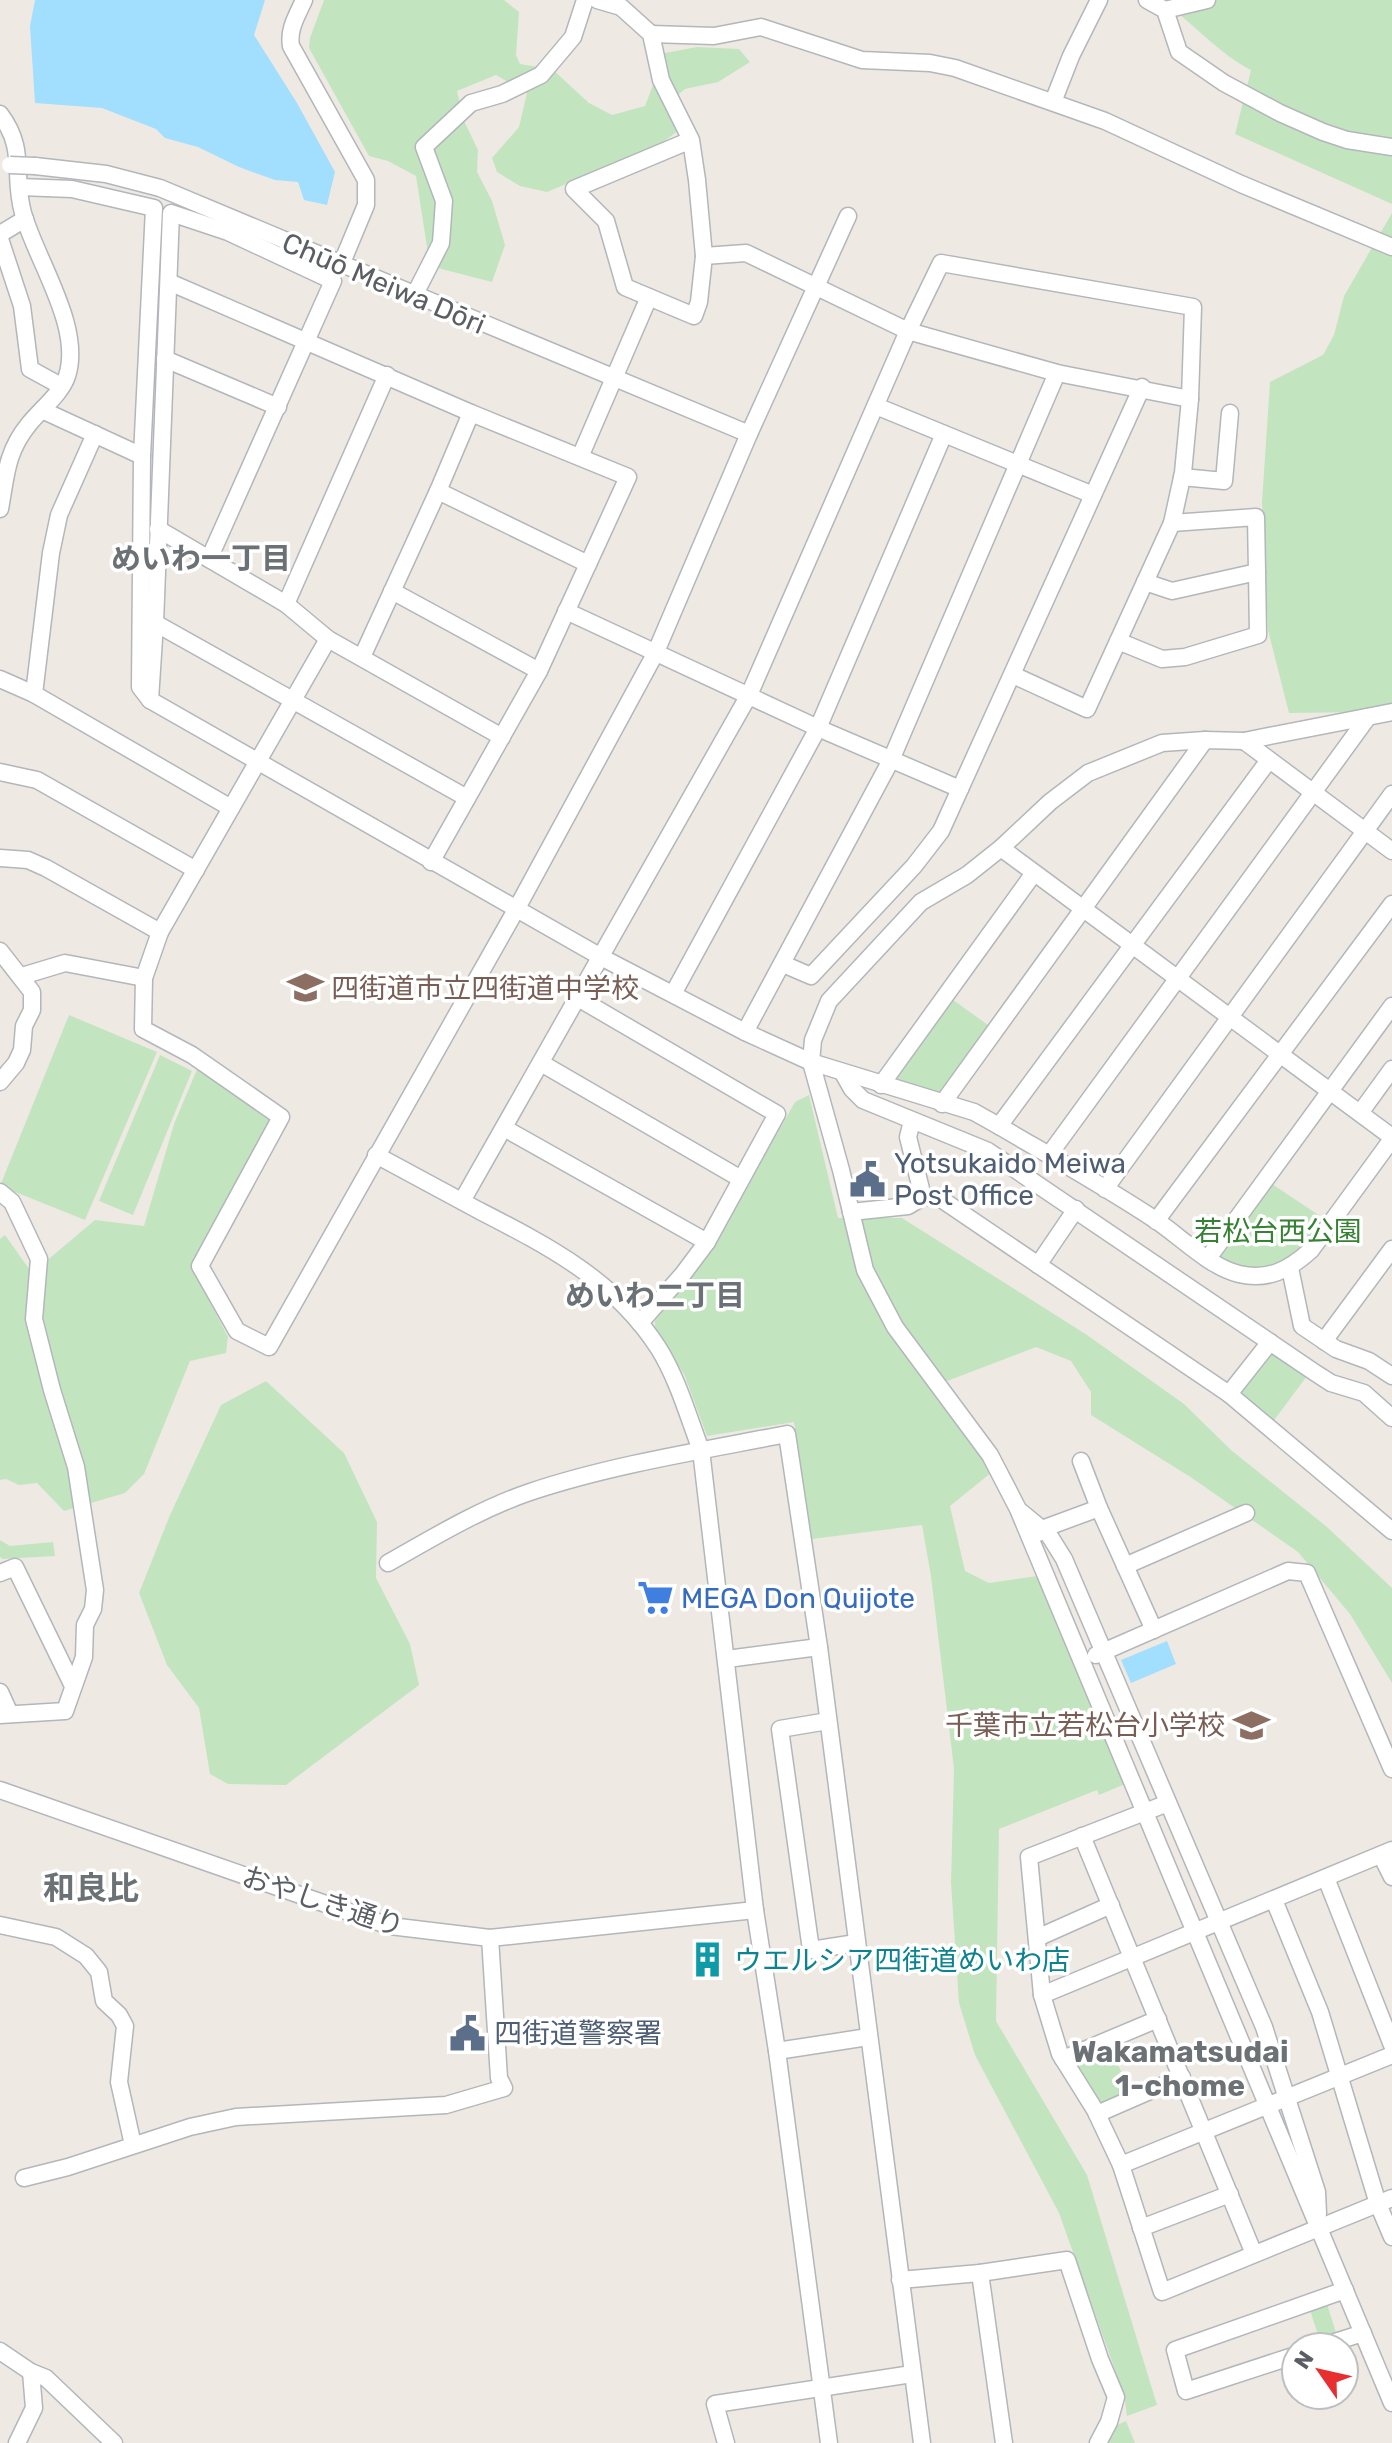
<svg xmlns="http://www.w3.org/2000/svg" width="1392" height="2443" font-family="Rubik,'Noto Sans JP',sans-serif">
<rect width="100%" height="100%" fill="#eeeae3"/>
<!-- green -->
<g fill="#c2e5bf">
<polygon points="324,0 504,0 519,12 516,55 520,64 552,69 589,103 612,115 645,106 665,53 697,47 739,49 750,62 718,82 685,89 665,106 680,129 661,144 547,192 520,186 497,172 492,158 519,127 527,93 496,75 457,91 464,121 478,150 477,172 492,201 505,245 492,282 430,266 416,176 388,161 369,156 309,48 310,38"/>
<path d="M 1161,0 L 1392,0 L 1392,204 L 1235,134 L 1251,70 C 1220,55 1191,21 1161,0 Z"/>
<polygon points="1392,213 1392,706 1367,712 1289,713 1268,630 1262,502 1270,382 1323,355 1334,335 1344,296"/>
<polygon points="949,997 988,1025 940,1091 934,1094 894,1080"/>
<polygon points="69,1015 157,1052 85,1220 0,1186"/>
<polygon points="160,1055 192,1071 133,1215 99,1201"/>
<polygon points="198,1067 266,1113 272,1121 195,1260 209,1300 228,1337 226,1353 190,1361 144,1474 125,1493 64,1511 37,1483 19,1485 6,1479 0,1480 0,1239 5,1235 32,1273 95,1220 144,1226 174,1124"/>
<polygon points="809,1095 838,1218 902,1218 1087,1335 1184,1404 1231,1450 1327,1527 1392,1588 1392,1683 1350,1614 1298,1552 1192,1478 1091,1415 1091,1392 1071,1361 1036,1347 934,1386 992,1472 950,1506 965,1571 989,1583 1037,1576 1078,1656 1125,1784 1099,1795 1097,1790 999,1829 996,2021 1087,2175 1157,2405 1127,2416 1124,2395 1059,2213 975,2055 959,2003 951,1883 954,1769 931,1576 922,1525 812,1539 794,1422 707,1436 684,1374 655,1332 655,1321 714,1245 795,1102"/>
<polygon points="1272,1184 1326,1220 1293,1260 1250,1273 1219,1259"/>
<polygon points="1275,1353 1307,1376 1272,1423 1236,1395 1266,1354"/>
<polygon points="266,1381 344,1453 377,1522 376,1578 410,1644 419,1685 286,1785 228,1784 210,1774 199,1708 167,1665 139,1593 170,1515 221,1405"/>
<polygon points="0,1540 10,1546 53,1542 55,1556 3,1559 0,1557"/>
<polygon points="1111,2049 1132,2096 1096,2105 1075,2068 1077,2062"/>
<polygon points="1327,2304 1338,2339 1321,2344 1310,2310"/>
<polygon points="1126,2421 1135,2443 1090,2443 1090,2437"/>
</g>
<!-- water -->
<g fill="#a2defe">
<polygon points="35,0 265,0 254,35 297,103 335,172 327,205 304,200 298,182 275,180 239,167 198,147 165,138 156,129 102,108 35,103 30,26"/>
<polygon points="1167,1641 1176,1664 1131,1683 1121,1660"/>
</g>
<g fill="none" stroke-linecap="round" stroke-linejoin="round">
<defs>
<g id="minor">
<path d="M 304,0 C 297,16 288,29 291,46 L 366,180 L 366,205 L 341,265"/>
<polyline points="597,0 621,7 651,34 661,80 691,140 697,180 704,256 699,302 694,316 625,287 606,221 574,189 691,140"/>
<polyline points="1147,0 1165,10 1179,52 1224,83 1280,113 1323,132 1347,140 1392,147"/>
<polyline points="1165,10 1207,0"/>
<polyline points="651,34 714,36 761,27 862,60 930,63 955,68 1105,121 1241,184 1392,247"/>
<polyline points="1053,102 1071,56 1099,0"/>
<path d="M 0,114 C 27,150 12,174 23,213 C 36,260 83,327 67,376 C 61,394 41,409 29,424 C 6,452 6,476 0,509"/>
<polyline points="35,166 106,174 160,188 749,434"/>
<path d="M 20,187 L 72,189 L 154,208 L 142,456 L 140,687 L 150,700 L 601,957 L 745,1032 L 811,1062 L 974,1112 L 999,1126 C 1052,1157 1106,1187 1157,1221 C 1182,1238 1210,1267 1239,1274 C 1269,1281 1290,1269 1311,1250 L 1392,1139"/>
<polyline points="0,234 25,219"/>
<polyline points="0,239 22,306 30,369 61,386"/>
<polyline points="704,256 746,253 908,331 1057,373 1190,399"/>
<polyline points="169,282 471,413 628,477 539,671 431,862"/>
<polyline points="414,296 441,243 444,201 424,147 471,103 502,94 541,75 573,37 585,0"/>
<polyline points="165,359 278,407"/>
<polyline points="876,406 1093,495"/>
<polyline points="42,410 142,456"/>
<polyline points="580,457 649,297"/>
<polyline points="1182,477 1224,481 1230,413"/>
<polyline points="438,491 588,564"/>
<polyline points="1172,523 1256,517 1257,572"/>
<polyline points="158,529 286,604 328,639 502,737"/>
<polyline points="392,591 539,671"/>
<polyline points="286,604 387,375"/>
<polyline points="566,611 818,728 960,789"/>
<polyline points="155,623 467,798"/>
<polyline points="328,639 160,932 144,978 143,1029 192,1055 281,1117 200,1266 237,1331 269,1347 517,908 655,654 749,434 848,216"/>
<polyline points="1118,641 1162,659 1185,657 1258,635 1257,572 1172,591 1145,582"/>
<polyline points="362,657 438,491 471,413"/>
<polyline points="0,679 34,694 231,808"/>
<polyline points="34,694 51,553 59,515 95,434"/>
<polyline points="150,700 155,623 171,213 228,232 333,281 209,559"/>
<polyline points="1392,712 1244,741 1205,740 1162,743 1088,773 1050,802 1001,848 967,875 921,902 829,1001 813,1040 811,1062 841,1170 865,1270 895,1327 990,1455 1018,1509 1392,2403"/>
<polyline points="1244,741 1392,851"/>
<polyline points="0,772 37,780 196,870"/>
<polyline points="1001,848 1392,1137"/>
<polyline points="0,858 28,860 46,868 160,932"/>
<polyline points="0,951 32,992 32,1010 24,1026 22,1050 16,1063 0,1082"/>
<polyline points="783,964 811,976 914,866 941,831 1142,387"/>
<polyline points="22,976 65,963 144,978"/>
<polyline points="673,994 818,728 944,434"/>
<polyline points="578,998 777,1114 707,1242 683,1274 640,1323"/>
<polyline points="745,1032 891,760 1057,373"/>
<polyline points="541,1063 741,1179"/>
<polyline points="843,1073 852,1089 863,1100 988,1151 1314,1372 1331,1383 1364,1393 1392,1418"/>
<polyline points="881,1085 1034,873"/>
<polyline points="942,1104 1205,740"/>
<polyline points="1360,1113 1392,1069"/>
<polyline points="912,1121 908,1137 923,1197"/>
<polyline points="999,1126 1269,760"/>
<polyline points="504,1128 707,1242"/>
<path d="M 376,1155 C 410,1173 444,1192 478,1210 C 548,1246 615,1280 659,1349 C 678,1380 688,1416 701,1450 L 755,1910 L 777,2051 L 829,2443"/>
<polyline points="1049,1155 1368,717"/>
<polyline points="1105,1189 1392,794"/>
<polyline points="0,1192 12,1202 39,1259 34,1319 52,1390 76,1467 95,1590 93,1609 85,1625 84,1657 65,1711 0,1715"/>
<polyline points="462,1201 749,695 908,331 941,263 1193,307 1190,399 1183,473 1172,523 1087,709 1013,675"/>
<polyline points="851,1212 908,1206 923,1197 938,1197 1229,1394 1392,1531"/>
<polyline points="1156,1221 1392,904"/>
<polyline points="1209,1257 1392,1006"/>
<polyline points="1038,1265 1076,1209"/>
<polyline points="1290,1268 1302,1326 1336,1349 1369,1361 1392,1376"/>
<polyline points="1324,1341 1392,1249"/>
<polyline points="1229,1394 1270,1342"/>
<polyline points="1081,1461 1099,1508 1154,1630"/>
<polyline points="1021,1512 1049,1535 1064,1559 1264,2027 1317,2192 1318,2214"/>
<polyline points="1038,1533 1042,1529 1099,1508"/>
<path d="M 388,1563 C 434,1537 480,1509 530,1492 C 610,1465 705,1450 787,1434 L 819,1647 L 922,2443"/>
<polyline points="1125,1566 1246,1513"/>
<polyline points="0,1573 15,1567 72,1684"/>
<polyline points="1096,1655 1288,1571 1307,1573 1392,1769"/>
<polyline points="727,1659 819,1647"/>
<polyline points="0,1692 10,1714"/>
<polyline points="828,1721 780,1729 811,1950 856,1943"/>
<polyline points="0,1790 363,1917 390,1926 490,1938 755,1910"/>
<polyline points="1168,1803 1029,1857 1042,1995 1060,2054 1095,2110 1121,2165 1162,2292 1392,2198"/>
<polyline points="1082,1836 1254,2254"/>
<polyline points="1381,1855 1392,1877"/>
<polyline points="1326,1878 1392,2045"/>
<polyline points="1274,1900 1320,2012 1378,2204 1392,2237"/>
<polyline points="0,1925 56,1937 86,1956 99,1972 104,2001 119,2015 125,2026 119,2082 133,2145"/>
<polyline points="1037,1938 1111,1905"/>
<polyline points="1042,1995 1392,1850"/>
<polyline points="777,2051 868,2037"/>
<polyline points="1063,2059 1158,2019"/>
<polyline points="1097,2114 1182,2077"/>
<polyline points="1121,2165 1392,2055"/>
<polyline points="24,2178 68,2167 190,2127 236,2117 446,2105 504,2088 499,2078 490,1938"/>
<polyline points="1141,2228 1230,2194"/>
<polyline points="980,2273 1004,2443"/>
<polyline points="900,2280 980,2273 1067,2260 1100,2359 1116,2397 1109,2422 1098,2443"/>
<polyline points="1319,2347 1363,2333"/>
<polyline points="0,2351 31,2372 46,2378 114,2443"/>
<polyline points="1296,2355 1186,2391 1175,2350 1345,2290"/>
<polyline points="17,2443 34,2408 31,2372"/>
<polyline points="726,2443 715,2404 912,2374"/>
</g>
</defs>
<!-- minor casing -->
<use href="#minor" stroke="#b3b6ba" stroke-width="19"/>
<!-- minor -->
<use href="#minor" stroke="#fff" stroke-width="16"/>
<defs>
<polyline id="minor-bridge" points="10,165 35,166"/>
</defs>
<!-- minor-bridge casing -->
<use href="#minor-bridge" stroke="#b3b6ba" stroke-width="19" stroke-linecap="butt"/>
<!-- minor-bridge -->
<use href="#minor-bridge" stroke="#fff" stroke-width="16"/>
</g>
<!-- icons -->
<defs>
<symbol id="school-bare" viewBox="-9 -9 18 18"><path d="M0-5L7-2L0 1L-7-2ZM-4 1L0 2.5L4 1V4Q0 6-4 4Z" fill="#8d6e63" stroke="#fff" stroke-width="2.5" paint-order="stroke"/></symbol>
<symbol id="civic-bare" viewBox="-9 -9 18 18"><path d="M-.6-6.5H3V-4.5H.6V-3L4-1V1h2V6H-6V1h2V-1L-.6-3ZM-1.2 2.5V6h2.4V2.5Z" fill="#5c6f8a" stroke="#fff" stroke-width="2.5" paint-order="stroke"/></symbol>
<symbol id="supermarket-bare" viewBox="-9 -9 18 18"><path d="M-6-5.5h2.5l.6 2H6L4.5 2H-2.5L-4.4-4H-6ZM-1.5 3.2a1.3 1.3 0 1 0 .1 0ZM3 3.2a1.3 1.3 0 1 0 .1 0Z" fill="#3f7fe0" stroke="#fff" stroke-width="2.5" paint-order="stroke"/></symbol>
<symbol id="building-bare" viewBox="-9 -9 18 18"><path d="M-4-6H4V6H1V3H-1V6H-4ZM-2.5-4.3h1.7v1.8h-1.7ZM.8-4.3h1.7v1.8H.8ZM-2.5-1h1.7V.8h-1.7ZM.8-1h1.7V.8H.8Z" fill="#0f9aa8" stroke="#fff" stroke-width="2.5" paint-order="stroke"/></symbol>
</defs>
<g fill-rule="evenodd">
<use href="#school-bare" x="280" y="962" width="51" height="51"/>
<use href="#civic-bare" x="842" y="1154" width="51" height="51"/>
<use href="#supermarket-bare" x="630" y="1572" width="51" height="51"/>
<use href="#school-bare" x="1226" y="1700" width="51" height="51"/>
<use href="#building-bare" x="682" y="1934" width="51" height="51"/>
<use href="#civic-bare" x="442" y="2008" width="51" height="51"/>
</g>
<g text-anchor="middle" stroke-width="7" stroke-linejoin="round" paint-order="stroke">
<!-- street labels -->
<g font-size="28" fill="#5b5f63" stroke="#fff">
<text transform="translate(384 283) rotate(23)" y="10">Chūō Meiwa Dōri</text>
<text transform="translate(323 1901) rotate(18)" y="10">おやしき通り</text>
</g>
<!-- education labels -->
<g font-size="28" fill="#785e54" stroke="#fff" text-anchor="start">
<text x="331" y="998">四街道市立四街道中学校</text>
<text x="1225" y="1735" text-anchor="end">千葉市立若松台小学校</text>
</g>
<!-- service labels -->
<g font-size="28" fill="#4e5e75" stroke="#fff" text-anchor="start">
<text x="894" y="1173">Yotsukaido Meiwa<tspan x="894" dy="32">Post Office</tspan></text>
<text x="494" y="2043">四街道警察署</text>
</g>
<!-- park labels -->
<g font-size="28" fill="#378134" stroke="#fff">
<text x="1278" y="1241">若松台西公園</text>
</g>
<!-- shop labels -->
<g font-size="28" fill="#366cbe" stroke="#fff" text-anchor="start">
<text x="681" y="1608">MEGA Don Quijote</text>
</g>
<!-- culture labels -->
<g font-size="28" fill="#0d838f" stroke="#fff" text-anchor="start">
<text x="734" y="1970">ウエルシア四街道めいわ店</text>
</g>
<!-- neighbourhood labels -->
<g font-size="30" font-weight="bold" fill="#6c7175" stroke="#fff">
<text x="201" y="569">めいわ一丁目</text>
<text x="655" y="1306">めいわ二丁目</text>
<text x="1180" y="2062">Wakamatsudai<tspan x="1180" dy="34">1-chome</tspan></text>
</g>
<!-- quarter labels -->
<g font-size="32" font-weight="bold" fill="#6c7175" stroke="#fff">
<text x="91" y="1899">和良比</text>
</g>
</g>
<!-- north arrow -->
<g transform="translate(1320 2371) rotate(304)"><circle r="38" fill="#ffffff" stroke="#bdbfc1" stroke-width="2"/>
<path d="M0-6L14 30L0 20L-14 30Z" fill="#e82f30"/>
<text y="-12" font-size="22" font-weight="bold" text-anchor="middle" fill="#5b5f63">N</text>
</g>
</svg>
